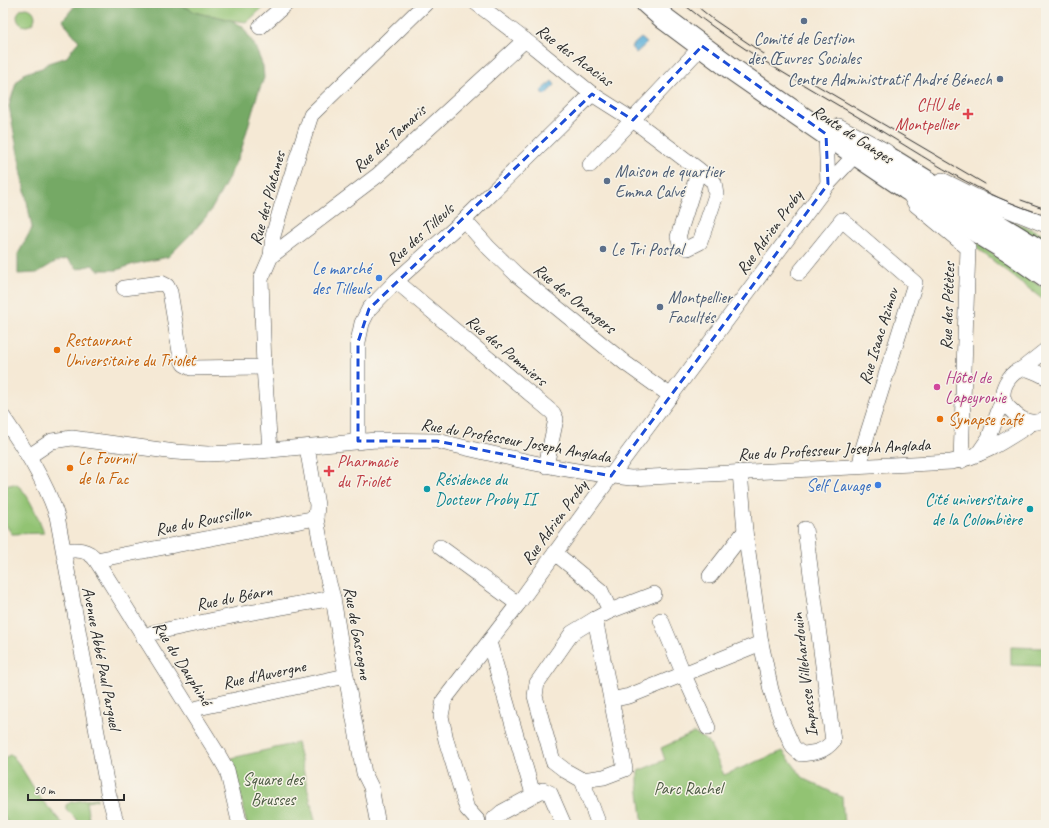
<svg xmlns="http://www.w3.org/2000/svg" width="1049" height="828" font-family="Caveat,sans-serif">
<rect width="100%" height="100%" fill="#f7f3e8"/>
<filter id="ink" filterUnits="userSpaceOnUse"><feTurbulence type="fractalNoise" baseFrequency=".025" numOctaves="2"/><feDisplacementMap in="SourceGraphic" scale="8" xChannelSelector="R" yChannelSelector="G"/><feConvolveMatrix kernelMatrix="1 2 1 2 8 2 1 2 1" color-interpolation-filters="sRGB"/></filter>
<filter id="wash" filterUnits="userSpaceOnUse"><feTurbulence type="fractalNoise" baseFrequency=".012" numOctaves="4" result="noise"/><feDisplacementMap in="SourceGraphic" scale="16" xChannelSelector="R" yChannelSelector="G"/><feGaussianBlur stdDeviation="0.9" result="paint"/><feColorMatrix in="noise" values="0 0 0 0 0 0 0 0 0 0 0 0 0 0 0 0 0 1.4 0 .05"/><feComposite in="paint" operator="in"/></filter>
<g filter="url(#wash)">
<rect width="100%" height="100%" fill="#f5e9d5"/>
<!-- green -->
<g fill="#92c373" stroke="#5e774f">
<polygon points="168,3 268,3 247,22 231,20 215,16 206,15 194,12 188,8"/>
<circle cx="26" cy="17" r="9"/>
<polygon points="1006,219 1046,235 1046,245"/>
<polygon points="977,243 1046,290 1046,302 974,246"/>
<path d="M 14,484 C 27,487 39,521 44,533 L 12,534 L 3,521 L 3,488 L 9,485 Z"/>
<polygon points="1011,647 1045,648 1045,666 1011,665"/>
<polygon points="694,733 709,742 724,775 783,751 804,779 842,797 844,825 643,825 638,784 638,771 665,760 661,748"/>
<polygon points="297,743 316,825 247,825 232,758"/>
<polygon points="11,754 19,764 40,798 64,825 9,825 3,815 3,759"/>
<polygon points="97,798 97,800 86,802 90,824 102,822 102,825 82,825 66,809 66,805 71,802"/>
</g>
<!-- forest -->
<polygon fill="#75a965" stroke="#506a48" points="77,3 168,3 188,8 194,12 206,15 215,16 231,20 242,26 254,44 263,66 264,78 257,96 241,151 226,183 210,212 193,232 168,257 134,264 117,270 98,270 92,265 78,269 67,259 55,262 37,273 18,274 18,254 32,228 9,106 16,83 25,73 42,68 48,63 67,57 73,48 79,41 68,28 63,20"/>
<!-- water -->
<g fill="#5eb0d9" stroke="#446e82">
<polygon points="641,38 647,43 636,53 631,47"/>
<polygon points="552,81 555,85 545,95 541,91"/>
</g>
</g>
<g filter="url(#ink)">
<g fill="none" stroke-linecap="round" stroke-linejoin="round">
<defs>
<g id="street">
<polyline points="476,3 534,47 592,94 633,120 699,170 678,237 681,245 688,248 700,242 716,195 714,182 699,170"/>
<polyline points="260,27 287,3"/>
<polyline points="839,126 886,151"/>
<polyline points="826,134 828,184"/>
<polyline points="590,165 702,46"/>
<polyline points="942,180 976,197 1046,225"/>
<polyline points="910,195 916,205 968,248 961,461"/>
<polyline points="464,220 489,248 517,275 625,363 671,396"/>
<polyline points="271,256 378,175 525,40"/>
<polyline points="799,273 842,220 915,283 863,448 860,466"/>
<polyline points="396,281 553,413 556,419 546,466"/>
<polyline points="124,288 161,283 167,286 170,292 181,358 184,364 191,368 264,367"/>
<polyline points="1022,369 1046,350"/>
<path d="M 1046,377 C 1040,374 1030,368 1023,369 C 1011,371 1002,386 1003,397 C 1004,402 1007,407 1011,410 C 1021,421 1033,427 1046,418"/>
<path d="M 3,417 C 24,448 45,480 57,516 L 108,792 L 117,825"/>
<polyline points="358,441 358,342 362,323 369,309 396,281 464,220 592,94"/>
<polyline points="307,447 317,505 316,518 326,572 333,598 346,676 364,773 371,787 378,825"/>
<polyline points="270,450 264,367 261,279 271,256 273,236 281,208 311,115 426,3"/>
<path d="M 28,454 L 34,453 L 52,441 L 72,438 L 175,452 L 208,454 L 249,452 L 376,440 L 437,441 C 501,456 566,472 631,478 L 951,462 C 982,457 1007,439 1032,423"/>
<polyline points="978,454 989,438 1003,399"/>
<path d="M 740,472 L 745,531 L 761,643 L 771,690 L 781,720 L 793,747 L 801,754 C 814,753 824,752 833,741 L 805,529"/>
<polyline points="440,547 518,604"/>
<path d="M 64,551 C 76,549 88,549 96,560 L 219,756 L 227,770 L 240,825"/>
<polyline points="555,553 601,591 610,611 595,619 572,633 537,683 535,696 553,761 566,771 582,780 599,825"/>
<polyline points="96,560 316,518"/>
<polyline points="710,576 745,531"/>
<polyline points="610,611 654,594"/>
<polyline points="661,620 684,675 708,728"/>
<polyline points="144,638 152,633 237,615 333,598"/>
<polyline points="489,642 533,794"/>
<polyline points="611,700 629,696 761,643"/>
<polyline points="192,712 198,708 346,676"/>
<polyline points="582,780 604,777 625,769 595,619"/>
<polyline points="494,819 502,812 543,790 550,793 564,825"/>
<polyline points="478,821 467,809 446,740 441,716 444,700 518,604 611,476 828,184 856,154"/>
</g>
<g id="primary">
<polyline points="647,3 665,19 732,69 826,134 906,188 1012,253 1046,277"/>
<polyline points="874,149 1046,255"/>
</g>
</defs>
<!-- street casing -->
<use href="#street" stroke="#494844" stroke-width="16"/>
<!-- primary casing -->
<use href="#primary" stroke="#494844" stroke-width="24"/>
<!-- street -->
<use href="#street" stroke="#fff" stroke-width="15"/>
<!-- primary -->
<use href="#primary" stroke="#fff" stroke-width="22"/>
<!-- tram -->
<g stroke="#2b2b2b" stroke-width="1">
<path d="M 682,3 C 739,50 805,85 868,123 C 925,157 982,197 1046,215"/>
<polyline points="693,3 714,20 764,54"/>
<polyline points="813,83 985,184"/>
<polyline points="1021,200 1046,209"/>
</g>
</g>
</g>
<!-- marked area -->
<path fill="none" stroke="#1d4ed8" stroke-width="3" stroke-dasharray="8 5" stroke-linejoin="round" d="M 702,46 L 826,134 L 828,184 L 611,476 L 437,441 L 358,441 L 358,342 L 369,309 L 592,94 L 633,120 Z"/>
<!-- markers -->
<g fill="#5c6f8a" stroke="#f7f3e8" stroke-width="1.5">
<circle cx="804" cy="21" r="4"/>
<circle cx="1000" cy="79" r="4"/>
<circle cx="607" cy="181" r="4"/>
<circle cx="603" cy="249" r="4"/>
<circle cx="660" cy="307" r="4"/>
</g>
<g fill="#e0444e" stroke="#f7f3e8" stroke-width="1.5">
<path d="M966 108h4v4h4v4h-4v4h-4v-4h-4v-4h4z"/>
<path d="M327 465h4v4h4v4h-4v4h-4v-4h-4v-4h4z"/>
</g>
<g fill="#3f7fe0" stroke="#f7f3e8" stroke-width="1.5">
<circle cx="379" cy="278" r="4"/>
<circle cx="878" cy="485" r="4"/>
</g>
<g fill="#e8710a" stroke="#f7f3e8" stroke-width="1.5">
<circle cx="57" cy="350" r="4"/>
<circle cx="940" cy="419" r="4"/>
<circle cx="70" cy="468" r="4"/>
</g>
<circle fill="#d1479c" stroke="#f7f3e8" stroke-width="1.5" cx="937" cy="387" r="4"/>
<g fill="#0f9aa8" stroke="#f7f3e8" stroke-width="1.5">
<circle cx="427" cy="489" r="4"/>
<circle cx="1030" cy="509" r="4"/>
</g>
<g text-anchor="middle" stroke-width="3" stroke-linejoin="round" paint-order="stroke">
<!-- service labels -->
<g font-size="17" fill="#4e5e75" stroke="#f7f3e8" text-anchor="start">
<text x="804" y="44" text-anchor="middle">Comité de Gestion<tspan x="804" dy="20">des Œuvres Sociales</tspan></text>
<text x="992" y="85" text-anchor="end">Centre Administratif André Bénech</text>
<text x="615" y="177">Maison de quartier<tspan x="615" dy="20">Emma Calvé</tspan></text>
<text x="611" y="255">Le Tri Postal</text>
<text x="668" y="303">Montpellier<tspan x="668" dy="20">Facultés</tspan></text>
</g>
<!-- street labels -->
<g font-size="17" fill="#2b2b2b" stroke="#f7f3e8">
<text transform="translate(575 55) rotate(37)" y="6">Rue des Acacias</text>
<text transform="translate(853 134) rotate(33)" y="6">Route de Ganges</text>
<text transform="translate(389 138) rotate(-42)" y="6">Rue des Tamaris</text>
<text transform="translate(267 198) rotate(-75)" y="6">Rue des Platanes</text>
<text transform="translate(769 232) rotate(-54)" y="6">Rue Adrien Proby</text>
<text transform="translate(420 234) rotate(-42)" y="6">Rue des Tilleuls</text>
<text transform="translate(575 298) rotate(39)" y="6">Rue des Orangers</text>
<text transform="translate(947 306) rotate(-88)" y="6">Rue des Pétètes</text>
<text transform="translate(878 336) rotate(-73)" y="6">Rue Isaac Azimov</text>
<text transform="translate(507 350) rotate(40)" y="6">Rue des Pommiers</text>
<text transform="translate(516 440) rotate(10)" y="6">Rue du Professeur Joseph Anglada</text>
<text transform="translate(834 449) rotate(-3)" y="6">Rue du Professeur Joseph Anglada</text>
<text transform="translate(203 520) rotate(-11)" y="6">Rue du Roussillon</text>
<text transform="translate(554 522) rotate(-54)" y="6">Rue Adrien Proby</text>
<text transform="translate(234 597) rotate(-11)" y="6">Rue du Béarn</text>
<text transform="translate(358 633) rotate(80)" y="6">Rue de Gascogne</text>
<text transform="translate(102 658) rotate(79)" y="6">Avenue Abbé Paul Parguel</text>
<text transform="translate(183 663) rotate(58)" y="6">Rue du Dauphiné</text>
<text transform="translate(264 674) rotate(-12)" y="6">Rue d'Auvergne</text>
<text transform="translate(804 675) rotate(-97)" y="6">Impasse Villehardouin</text>
</g>
<!-- health labels -->
<g font-size="17" fill="#be3a42" stroke="#f7f3e8" text-anchor="end">
<text x="959" y="110">CHU de<tspan x="959" dy="20">Montpellier</tspan></text>
<text x="337" y="467" text-anchor="start">Pharmacie<tspan x="337" dy="20">du Triolet</tspan></text>
</g>
<!-- shop labels -->
<g font-size="17" fill="#366cbe" stroke="#f7f3e8" text-anchor="end">
<text x="371" y="274">Le marché<tspan x="371" dy="20">des Tilleuls</tspan></text>
<text x="870" y="491">Self Lavage</text>
</g>
<!-- food labels -->
<g font-size="17" fill="#c56008" stroke="#f7f3e8" text-anchor="start">
<text x="65" y="346">Restaurant<tspan x="65" dy="20">Universitaire du Triolet</tspan></text>
<text x="948" y="425">Synapse café</text>
<text x="78" y="464">Le Fournil<tspan x="78" dy="20">de la Fac</tspan></text>
</g>
<!-- hotel labels -->
<g font-size="17" fill="#b23c85" stroke="#f7f3e8" text-anchor="start">
<text x="945" y="383">Hôtel de<tspan x="945" dy="20">Lapeyronie</tspan></text>
</g>
<!-- culture labels -->
<g font-size="17" fill="#0d838f" stroke="#f7f3e8" text-anchor="start">
<text x="435" y="485">Résidence du<tspan x="435" dy="20">Docteur Proby II</tspan></text>
<text x="1022" y="505" text-anchor="end">Cité universitaire<tspan x="1022" dy="20">de la Colombière</tspan></text>
</g>
<!-- park labels -->
<g font-size="17" fill="#4a5941" stroke="#f7f3e8">
<text x="273" y="785">Square des<tspan x="273" dy="20">Brusses</tspan></text>
<text x="688" y="794">Parc Rachel</text>
</g>
</g>
<!-- margin -->
<rect width="1049" height="828" fill="none" stroke="#f7f3e8" stroke-width="16"/>
<!-- scale -->
<path d="M28 794v6h96v-6" fill="none" stroke="#2b2b2b" stroke-width="2"/>
<text x="34" y="794" font-size="12" fill="#2b2b2b" stroke="#f7f3e8" stroke-width="3" paint-order="stroke">50 m</text>
</svg>
